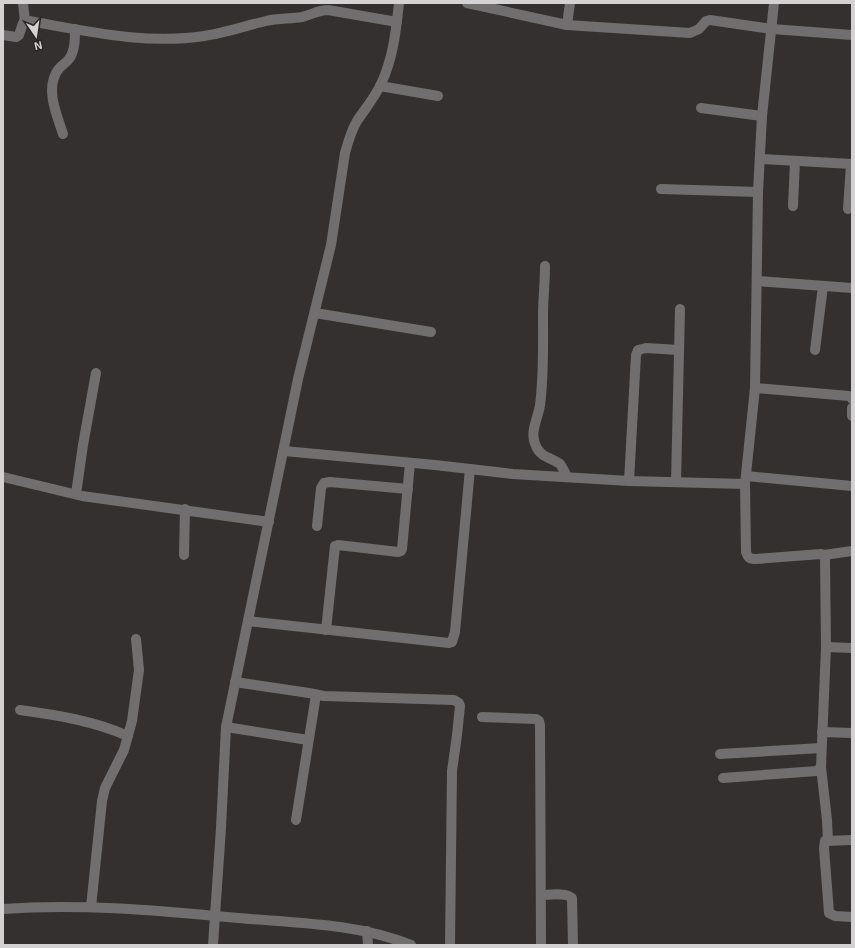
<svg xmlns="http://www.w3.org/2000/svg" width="855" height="948" font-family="'Exo 2',sans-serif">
<rect width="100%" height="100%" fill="#343030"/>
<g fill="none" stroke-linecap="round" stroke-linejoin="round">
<!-- minor -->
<g stroke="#706e6e" stroke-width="10">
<polyline points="23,3 25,22"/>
<polyline points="467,3 567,25 690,33 699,29 706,21 710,20 772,29 852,35"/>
<polyline points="567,25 570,3"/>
<path d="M 3,35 L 16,37 L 19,35 L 23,23 L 29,21 C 86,31 146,45 204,36 C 225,33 245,26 266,21 C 277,18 290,19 302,17 C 311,15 318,10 328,10 L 397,22"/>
<polyline points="380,86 438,96"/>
<polyline points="701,108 762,116"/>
<path d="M 63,134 C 57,115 46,92 56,73 C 59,67 65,64 69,59 C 75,51 75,39 75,29"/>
<polyline points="760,159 852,164"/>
<polyline points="661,189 758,192"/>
<polyline points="793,206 795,161"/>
<polyline points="848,209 851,164"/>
<path d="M 545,266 C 545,283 543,299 543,316 C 543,345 544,375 540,405 C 538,419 529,432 536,446 C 540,457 552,458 560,464 C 563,468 565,473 567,477"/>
<polyline points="757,281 852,288"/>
<polyline points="315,313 431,332"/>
<polyline points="815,350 823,286"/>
<polyline points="755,388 849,396 851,397 852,399"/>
<polyline points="852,408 852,416"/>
<polyline points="284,451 435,465 513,474 629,481 745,484 755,388 758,192 762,116 774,3"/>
<polyline points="746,476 852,486"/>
<polyline points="3,477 82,496 269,522"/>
<polyline points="629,481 636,355 638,350 646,348 679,350"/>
<polyline points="676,482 680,309"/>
<polyline points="76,494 83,445 96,373"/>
<polyline points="317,526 321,488 324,483 330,482 408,489"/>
<polyline points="184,555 185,509"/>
<polyline points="824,555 852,551"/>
<polyline points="248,621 449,643 452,642 455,632 470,469"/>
<polyline points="326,630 335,546 338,545 398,552 401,551 402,549 410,463"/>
<polyline points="826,647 852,648"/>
<polyline points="235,682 309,693 324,696 454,700 459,703 460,706 457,735 452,771 450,945"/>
<path d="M 20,710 C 57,715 94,721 128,736"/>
<polyline points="482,717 536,719 539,721 540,725 541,945"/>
<polyline points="226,727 308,740"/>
<polyline points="822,732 852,733"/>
<polyline points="720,754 821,748"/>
<polyline points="821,767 827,820 828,841"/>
<path d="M 723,778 L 817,771 L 821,767 L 826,647 L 825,558 L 824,555 L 821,554 L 756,559 C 750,559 748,558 746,552 L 745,484"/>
<polyline points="296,820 316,695"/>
<polyline points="852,840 825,841 824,848 829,913 835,916 852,917"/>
<path d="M 541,895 C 549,895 565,892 572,898 L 573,945"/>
<polyline points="91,907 102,801 105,788 124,750 132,721 139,670 136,639"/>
<path d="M 3,909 C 81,903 161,911 238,918 C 297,923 356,923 411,945"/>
<polyline points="367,931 368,945"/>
<path d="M 213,945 L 221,828 L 226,727 L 298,379 L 331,245 L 345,153 C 348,142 351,131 357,121 C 365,109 375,97 381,84 C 393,59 396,31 399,3"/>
</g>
</g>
<!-- border -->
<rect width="855" height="948" fill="none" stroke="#d3d1d1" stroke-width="8"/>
<!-- north arrow -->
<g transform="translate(36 36) rotate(167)" stroke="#2a2626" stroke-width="3" paint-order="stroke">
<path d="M0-3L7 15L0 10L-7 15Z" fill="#d3d1d1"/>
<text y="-6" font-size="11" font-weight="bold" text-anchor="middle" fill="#d3d1d1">N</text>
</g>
</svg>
